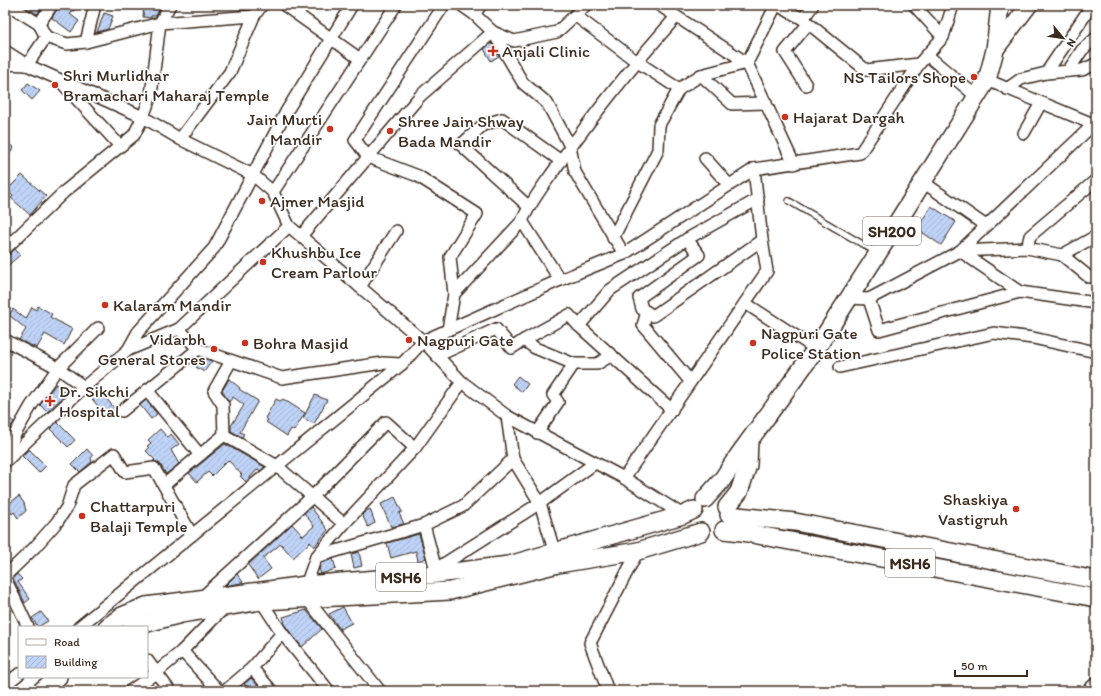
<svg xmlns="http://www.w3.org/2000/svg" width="1101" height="696" font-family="Itim,sans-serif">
<defs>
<pattern id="building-hatch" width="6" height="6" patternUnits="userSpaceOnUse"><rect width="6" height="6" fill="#bed3f7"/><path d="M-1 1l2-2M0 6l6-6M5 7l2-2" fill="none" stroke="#a4b5d3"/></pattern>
</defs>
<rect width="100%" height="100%" fill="#fff"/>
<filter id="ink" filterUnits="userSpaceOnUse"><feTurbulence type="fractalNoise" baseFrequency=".025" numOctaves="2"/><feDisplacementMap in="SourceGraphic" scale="8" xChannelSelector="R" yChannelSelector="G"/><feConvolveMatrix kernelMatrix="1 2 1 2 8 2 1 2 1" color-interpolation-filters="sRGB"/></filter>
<g filter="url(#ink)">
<!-- building -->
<g fill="url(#building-hatch)" stroke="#3b2a1e">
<polygon points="22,5 44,5 37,14"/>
<polygon points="59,5 80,5 70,14 79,21 71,32 52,18"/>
<polygon points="144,5 159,5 161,6 156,16 151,16 151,18 143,17"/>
<polygon points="104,13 113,16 108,29 97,32"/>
<polygon points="491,43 499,56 491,61 484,49"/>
<polygon points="28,83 40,91 32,100 22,90"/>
<polygon points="5,141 14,148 5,160"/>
<polygon points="22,175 46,196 30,215 11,198 13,196 7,190"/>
<polygon points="931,206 956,222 941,245 917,229"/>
<polygon points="15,249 20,255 5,268 5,256 10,254"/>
<polygon points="38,306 52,314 50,317 72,329 64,345 45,334 37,348 19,340 26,329 9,315 13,309 26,319 32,307 36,310"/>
<polygon points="202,358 212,361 204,372 196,367"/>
<polygon points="518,376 528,384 522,392 512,384"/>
<polygon points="229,379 240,388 239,389 258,401 240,432 244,434 242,437 231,431 231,426 244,405 233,397 229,402 222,391"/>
<polygon points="56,384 66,394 47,412 40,405"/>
<polygon points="96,386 115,409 115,411 107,417 87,393"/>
<polygon points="315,395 327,400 314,424 303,418"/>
<polygon points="276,399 280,401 283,399 305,413 294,431 291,429 287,436 266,422 268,420 265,418"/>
<polygon points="146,400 157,414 151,419 140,405"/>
<polygon points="5,415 14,422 5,435"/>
<polygon points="57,422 75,440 68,447 50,429"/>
<polygon points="160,429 167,437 171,434 179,444 171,450 179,464 166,474 160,464 157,462 153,461 155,460 146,451 149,448 147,446 151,443 148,440"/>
<polygon points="225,444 265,467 260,471 258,469 246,482 240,476 242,475 228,460 212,476 208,472 197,482 189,473"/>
<polygon points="29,449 46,466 39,473 22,456"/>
<polygon points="87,449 93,456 91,458 92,462 80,472 72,464"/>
<polygon points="19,496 24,503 26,511 18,518 14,512 12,514 7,505"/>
<polygon points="395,497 402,512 399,513 404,524 391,527 381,504"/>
<polygon points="311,507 328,530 314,547 310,542 293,558 281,544 263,558 271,569 258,579 248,565 292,524 303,536 314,526 304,513"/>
<polygon points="370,509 375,523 368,527 362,515 366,511"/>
<polygon points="419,534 426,558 418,561 416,551 391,558 387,543"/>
<polygon points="359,552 362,566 354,568 351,554"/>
<polygon points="333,559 336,569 321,574 319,569 321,563"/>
<polygon points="17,574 22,579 18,582 30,599 25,603 13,578"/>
<polygon points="237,574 243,582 241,583 225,586"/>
<polygon points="343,607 352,623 340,629 329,614"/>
<polygon points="306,610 322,629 302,647 286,627 283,617"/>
<polygon points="41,612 48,621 38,627 32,618"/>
<polygon points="251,678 261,689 259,691 251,691 244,684"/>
</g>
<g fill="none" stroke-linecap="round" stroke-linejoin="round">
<defs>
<polyline id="lane" points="789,201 876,252"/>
<g id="street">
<polyline points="9,5 39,24"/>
<polyline points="284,5 360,59"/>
<polyline points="396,5 273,192 289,226 423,341 462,382 507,416 624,478 683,515"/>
<polyline points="444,5 355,140 368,157 418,176 477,214 450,257 454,294"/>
<polyline points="461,5 474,14 493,32 514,41 557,32 586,5"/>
<polyline points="659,5 747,63 794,164"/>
<polyline points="777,5 803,19 866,70 919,64"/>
<polyline points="914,5 943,37"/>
<polyline points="474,14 481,5"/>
<polyline points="576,16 636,61 679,89"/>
<polyline points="803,19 813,5"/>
<polyline points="46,37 67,44 86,42 160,23 254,16 262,5"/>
<polyline points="86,42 95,5"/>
<polyline points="5,51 27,65 143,117 180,139 253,175 273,192"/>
<polyline points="927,55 977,97"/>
<polyline points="5,64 27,65 46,37 39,24 52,5"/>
<polyline points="1068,71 1082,50 1096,38"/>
<polyline points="1046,73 1092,5"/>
<polyline points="701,75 732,104 766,103"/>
<polyline points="987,80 1093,124 1096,124"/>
<polyline points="62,83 120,146"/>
<polyline points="806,85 785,52 808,24"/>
<polyline points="1007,89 1021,79 1046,73 1082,70 1096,64"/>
<polyline points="1024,133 1041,103"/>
<polyline points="180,139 230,72 254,16"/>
<polyline points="705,158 729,185"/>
<polyline points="923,182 986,226"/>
<polyline points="529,207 461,145 483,125 502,119 561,161"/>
<polyline points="522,221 560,280"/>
<polyline points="302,235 420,96 493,32 523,83 547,103 570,146 575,172 624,254"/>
<polyline points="613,238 658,150 659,125 679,89 701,75 747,63 776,5"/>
<polyline points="687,239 699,255 639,298 642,309 653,316 762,240"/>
<polyline points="1027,248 1030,236 1096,180"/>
<polyline points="5,249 64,192 134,135 143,117 151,95 160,23 170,5"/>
<polyline points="960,251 1020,292 1096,303"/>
<polyline points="960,251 1027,248 1062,255 1096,236"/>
<polyline points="1062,255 1089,277"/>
<polyline points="360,287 396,231"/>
<polyline points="849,298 869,299 960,251 1096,122"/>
<polyline points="869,299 879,330 1020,292"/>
<polyline points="745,303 816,349"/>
<polyline points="647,312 643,325 690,381"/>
<polyline points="579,326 610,290 687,239 758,199"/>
<polyline points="179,329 198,349 282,378 383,363 402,364"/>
<path d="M 448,330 L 454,294 L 522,221 C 532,199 547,181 560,162 C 596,111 635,63 676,17"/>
<polyline points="5,340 58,368 84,387"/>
<polyline points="524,340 569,315 579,326 672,410"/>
<polyline points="128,350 138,332 214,248 286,112 352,5"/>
<polyline points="437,356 496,329 512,348 524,340 535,348 574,364 597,364 612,355"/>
<polyline points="840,367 994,333 1033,338 1096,352"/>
<polyline points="147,390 200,455"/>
<polyline points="122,411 198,349"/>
<polyline points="507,416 513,459 540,503 556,557"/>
<polyline points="537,433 558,402 553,395 574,364"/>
<polyline points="224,435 223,405 214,391 231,361"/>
<polyline points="7,458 14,436 31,406 58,368 98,328"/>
<polyline points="5,462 84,387 128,350 179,329 289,226"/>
<polyline points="624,478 767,271 762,240 754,169"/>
<polyline points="164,485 224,435 277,466 344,524"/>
<polyline points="424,525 437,574"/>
<polyline points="316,557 424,525 463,506 513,459"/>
<polyline points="436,569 540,503 595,463"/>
<polyline points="5,576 35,547 57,522 67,507 74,485 114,454 125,472 154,468 192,535"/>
<polyline points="5,578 28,627"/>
<polyline points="200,599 313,496 386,422 415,448"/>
<polyline points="261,601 282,633 329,691"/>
<polyline points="79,627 402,364 423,341 560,280 624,254 754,169 860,153 919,64 943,37 953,5"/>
<polyline points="182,651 219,691"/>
<polyline points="147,660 170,691"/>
<polyline points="252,668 272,691"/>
<polyline points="5,685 19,674"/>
<polyline points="130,691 156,673 182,651 224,608"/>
<polyline points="225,691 252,668 282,633"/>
<polyline points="380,691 307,599 306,585 316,557 344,524 415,448 462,382"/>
<polyline points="608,691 590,643 638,551"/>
<polyline points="1087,691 1096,683"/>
</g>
<polyline id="secondary" points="995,50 1029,5"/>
<g id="primary">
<polyline points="705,499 722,480 738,456 816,349 878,253 987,80 995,50 1000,5"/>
<polyline points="727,507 739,492 748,465 749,441"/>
<polyline points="729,515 795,522 1096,580"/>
<polyline points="724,530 742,532 1096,598"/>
<polyline points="107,627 122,616 146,606 306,585 437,574 509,565 683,515 694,510"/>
<polyline points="132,627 181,614 261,601 450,591 558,564 638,551 701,532"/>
<polyline points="41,691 58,677"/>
</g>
</defs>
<!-- lane casing -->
<use href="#lane" stroke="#3b2a1e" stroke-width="8"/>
<!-- street casing -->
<use href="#street" stroke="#3b2a1e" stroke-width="14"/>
<!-- secondary casing -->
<use href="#secondary" stroke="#3b2a1e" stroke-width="19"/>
<!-- primary casing -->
<use href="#primary" stroke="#3b2a1e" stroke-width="20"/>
<!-- lane -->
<use href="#lane" stroke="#fff" stroke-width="5.5"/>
<!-- street -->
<use href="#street" stroke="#fff" stroke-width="11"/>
<!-- secondary -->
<use href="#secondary" stroke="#fff" stroke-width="16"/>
<!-- primary -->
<use href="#primary" stroke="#fff" stroke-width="17"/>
</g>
</g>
<!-- markers -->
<g fill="#c8321e" stroke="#fff" stroke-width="1.5">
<path d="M491 45h4v4h4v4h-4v4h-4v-4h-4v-4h4z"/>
<circle cx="974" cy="77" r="4"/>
<circle cx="55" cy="85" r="4"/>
<circle cx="785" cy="117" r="4"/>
<circle cx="330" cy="129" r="4"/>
<circle cx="390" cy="131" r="4"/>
<circle cx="262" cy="201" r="4"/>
<circle cx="263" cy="262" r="4"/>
<circle cx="105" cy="305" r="4"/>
<circle cx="409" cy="340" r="4"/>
<circle cx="245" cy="343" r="4"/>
<circle cx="753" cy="343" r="4"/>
<circle cx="214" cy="349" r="4"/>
<path d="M48 395h4v4h4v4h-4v4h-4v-4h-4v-4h4z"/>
<circle cx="1016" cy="509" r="4"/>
<circle cx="82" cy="516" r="4"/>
</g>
<g text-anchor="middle" stroke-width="3.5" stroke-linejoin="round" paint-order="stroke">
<!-- shield labels -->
<g fill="#fff" stroke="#766a62" stroke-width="1">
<rect x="863" y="217" width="58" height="28" rx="3"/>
<rect x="885" y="549" width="50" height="28" rx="3"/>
<rect x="376" y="563" width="50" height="28" rx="3"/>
</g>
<g font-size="16" font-weight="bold" fill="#3b2a1e">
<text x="892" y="237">SH200</text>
<text x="910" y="569">MSH6</text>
<text x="401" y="583">MSH6</text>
</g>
<!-- poi labels -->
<g font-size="17" fill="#3b2a1e" stroke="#fff" text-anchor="start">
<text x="502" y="57">Anjali Clinic</text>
<text x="63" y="81">Shri Murlidhar<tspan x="63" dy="20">Bramachari Maharaj Temple</tspan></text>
<text x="966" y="83" text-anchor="end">NS Tailors Shope</text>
<text x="793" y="123">Hajarat Dargah</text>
<text x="322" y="125" text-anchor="end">Jain Murti<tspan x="322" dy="20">Mandir</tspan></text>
<text x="398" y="127">Shree Jain Shway<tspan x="398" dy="20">Bada Mandir</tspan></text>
<text x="270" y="207">Ajmer Masjid</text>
<text x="271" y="258">Khushbu Ice<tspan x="271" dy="20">Cream Parlour</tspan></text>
<text x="113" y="311">Kalaram Mandir</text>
<text x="761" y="339">Nagpuri Gate<tspan x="761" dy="20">Police Station</tspan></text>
<text x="206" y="345" text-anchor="end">Vidarbh<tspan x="206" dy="20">General Stores</tspan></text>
<text x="417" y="346">Nagpuri Gate</text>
<text x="253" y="349">Bohra Masjid</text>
<text x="59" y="397">Dr. Sikchi<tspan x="59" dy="20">Hospital</tspan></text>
<text x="1008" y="505" text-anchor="end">Shaskiya<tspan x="1008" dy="20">Vastigruh</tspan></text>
<text x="90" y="512">Chattarpuri<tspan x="90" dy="20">Balaji Temple</tspan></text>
</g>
</g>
<!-- margin -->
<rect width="1101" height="696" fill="none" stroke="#fff" stroke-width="20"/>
<rect x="10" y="10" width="1081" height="676" fill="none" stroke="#3b2a1e" stroke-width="1.5" filter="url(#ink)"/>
<!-- legend -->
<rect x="18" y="626" width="130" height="52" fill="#ffffff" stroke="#b1aaa5"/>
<rect x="26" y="639" width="20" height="6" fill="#ffffff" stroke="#b1aaa5"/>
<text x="54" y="646" font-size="12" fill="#3b2a1e">Road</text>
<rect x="26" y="656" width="20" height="12" fill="url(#building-hatch)" stroke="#b1aaa5"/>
<text x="54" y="666" font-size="12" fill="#3b2a1e">Building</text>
<!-- north arrow -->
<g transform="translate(1063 38) rotate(119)" stroke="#ffffff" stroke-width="3" paint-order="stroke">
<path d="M0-3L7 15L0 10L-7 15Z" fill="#3b2a1e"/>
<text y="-6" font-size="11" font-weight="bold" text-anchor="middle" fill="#3b2a1e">N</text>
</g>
<!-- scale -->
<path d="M955 670v6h72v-6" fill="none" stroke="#3b2a1e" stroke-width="2"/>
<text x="961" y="670" font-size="12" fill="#3b2a1e" stroke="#ffffff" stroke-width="3" paint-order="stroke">50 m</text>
</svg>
